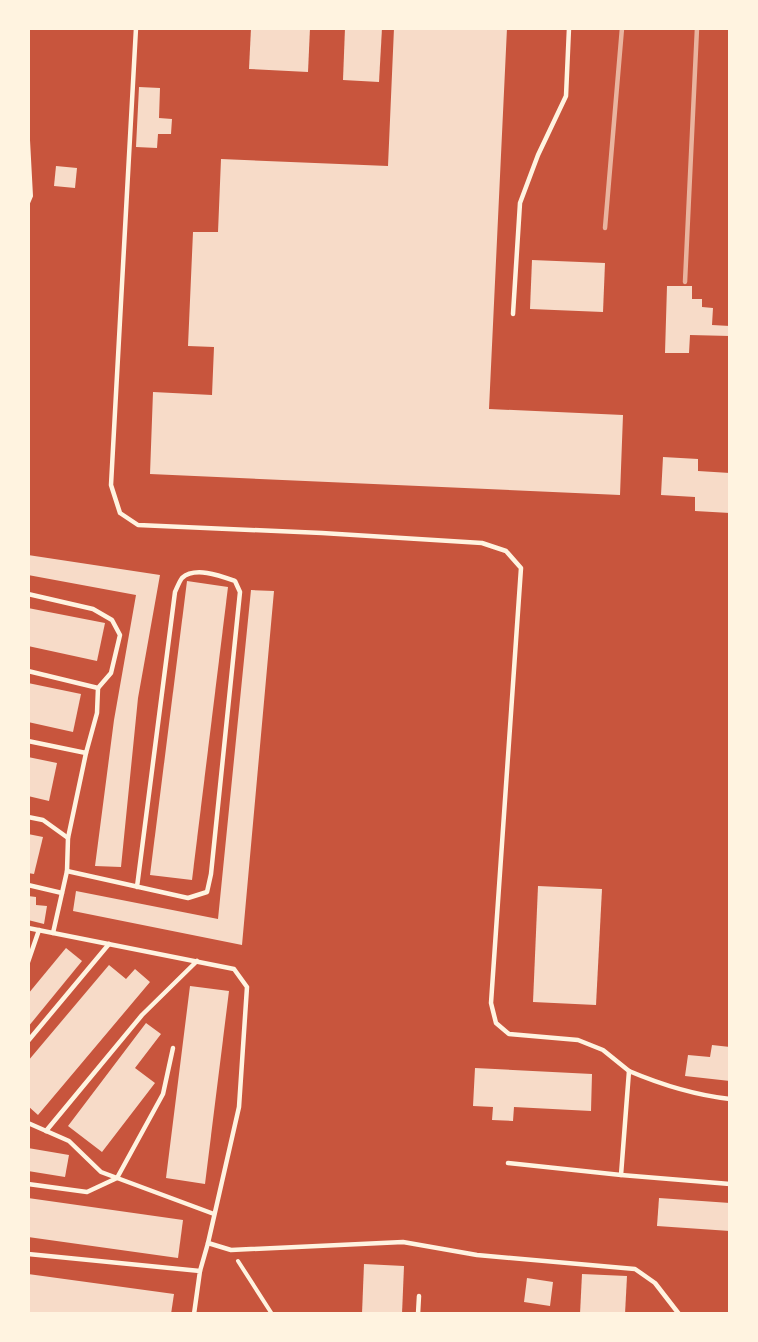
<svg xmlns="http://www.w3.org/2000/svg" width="758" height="1342" font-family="Montserrat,sans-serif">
<rect width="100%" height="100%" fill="#c8553d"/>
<!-- building -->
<g fill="#f7dbc8">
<polygon points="251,28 310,28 308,72 249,69"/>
<polygon points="345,28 382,28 379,82 343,80"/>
<polygon points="394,28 507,28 489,409 623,415 620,495 150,474 153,392 212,395 214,347 188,346 193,232 218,232 221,159 388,166"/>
<polygon points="139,87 160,88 159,118 172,119 171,134 158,134 157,148 136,147"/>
<polygon points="56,166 77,168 75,188 54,186"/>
<polygon points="532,260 605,263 603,312 530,309"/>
<polygon points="667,286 692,286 692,299 702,299 702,307 713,308 712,325 730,326 730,336 690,335 689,353 665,353"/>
<polygon points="663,457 698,459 698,471 730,473 730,513 695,511 695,497 661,495"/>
<polygon points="28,555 160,575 138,698 121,867 95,866 114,720 136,595 28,575"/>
<polygon points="187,581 228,587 192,880 150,875"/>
<polygon points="251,590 274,591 242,945 73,911 76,891 218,919"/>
<polygon points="28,608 105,623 97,661 28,646"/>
<polygon points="28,683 81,694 73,732 28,722"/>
<polygon points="28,757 57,763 49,801 28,796"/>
<polygon points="28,834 43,837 34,874 28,873"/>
<polygon points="538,886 602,889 596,1005 533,1002"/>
<polygon points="28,896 36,897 36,905 47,906 44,924 28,920"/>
<polygon points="66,948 82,961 28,1027 28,994"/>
<polygon points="109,965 126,979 135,969 150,982 38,1115 28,1106 28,1061"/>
<polygon points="190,986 229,991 205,1184 166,1178"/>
<polygon points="146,1023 161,1034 135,1068 155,1083 102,1152 68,1126"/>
<polygon points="712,1045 730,1047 730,1081 685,1076 688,1055 710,1057"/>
<polygon points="475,1068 592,1074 591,1111 514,1107 513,1121 492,1120 493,1107 473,1106"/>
<polygon points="28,1148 69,1155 65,1177 28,1171"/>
<polygon points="28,1198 183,1220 178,1258 28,1237"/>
<polygon points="659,1198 730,1203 730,1231 657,1226"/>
<polygon points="364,1264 404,1266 402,1314 362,1314"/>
<polygon points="28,1274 174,1294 171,1314 28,1314"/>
<polygon points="582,1274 627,1276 625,1314 580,1314"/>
<polygon points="527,1278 553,1282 550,1306 524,1302"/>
</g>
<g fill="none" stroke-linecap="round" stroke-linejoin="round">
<!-- path -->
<g stroke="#fff3e0" stroke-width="4">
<polyline points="28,140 31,196 28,203"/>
<polyline points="238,1261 272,1314"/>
</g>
<!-- service -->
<g stroke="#fff3e0" stroke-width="4.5">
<polyline points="136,28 111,485 120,513 138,525 322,533 482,543 506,551 521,568 491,1003 496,1023 509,1034 578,1040 603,1050 629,1071"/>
<polyline points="513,314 520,203 538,155 566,96 569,28"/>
<polyline points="28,594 93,609 112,620 120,635 111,673 98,688 28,671"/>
<polyline points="28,741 86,753 97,713 98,688"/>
<polyline points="28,817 43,820 68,838"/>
<path d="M 67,871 L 188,898 L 207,892 L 211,874 L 240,592 L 235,581 C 221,576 195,566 182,578 C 179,582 177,588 175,592 L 137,887"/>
<polyline points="28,885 62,893"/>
<polyline points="28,928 234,969 247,987 239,1107 208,1243 200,1271"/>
<polyline points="53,933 67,871 68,838 86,753"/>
<polyline points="28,962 39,930"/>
<polyline points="28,1041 109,944"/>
<polyline points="28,1123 69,1141 101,1172 214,1214"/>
<polyline points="46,1131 142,1015 197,961"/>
<path d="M 508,1163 L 621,1175 L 629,1071 C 662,1085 694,1095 730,1099"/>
<polyline points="621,1175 730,1184"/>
<polyline points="28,1184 87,1192 117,1178 163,1094 173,1048"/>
<polyline points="208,1243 231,1250 403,1242 477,1255 635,1269 655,1283 679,1314"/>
<polyline points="28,1254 200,1271 194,1314"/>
<polyline points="418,1314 419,1296"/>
</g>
<!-- rail -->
<g stroke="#e9b49f" stroke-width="4.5">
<polyline points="605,228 622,28"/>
<polyline points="685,282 697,28"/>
</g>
</g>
<!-- border -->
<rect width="758" height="1342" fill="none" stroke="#fff3e0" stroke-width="60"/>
</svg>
